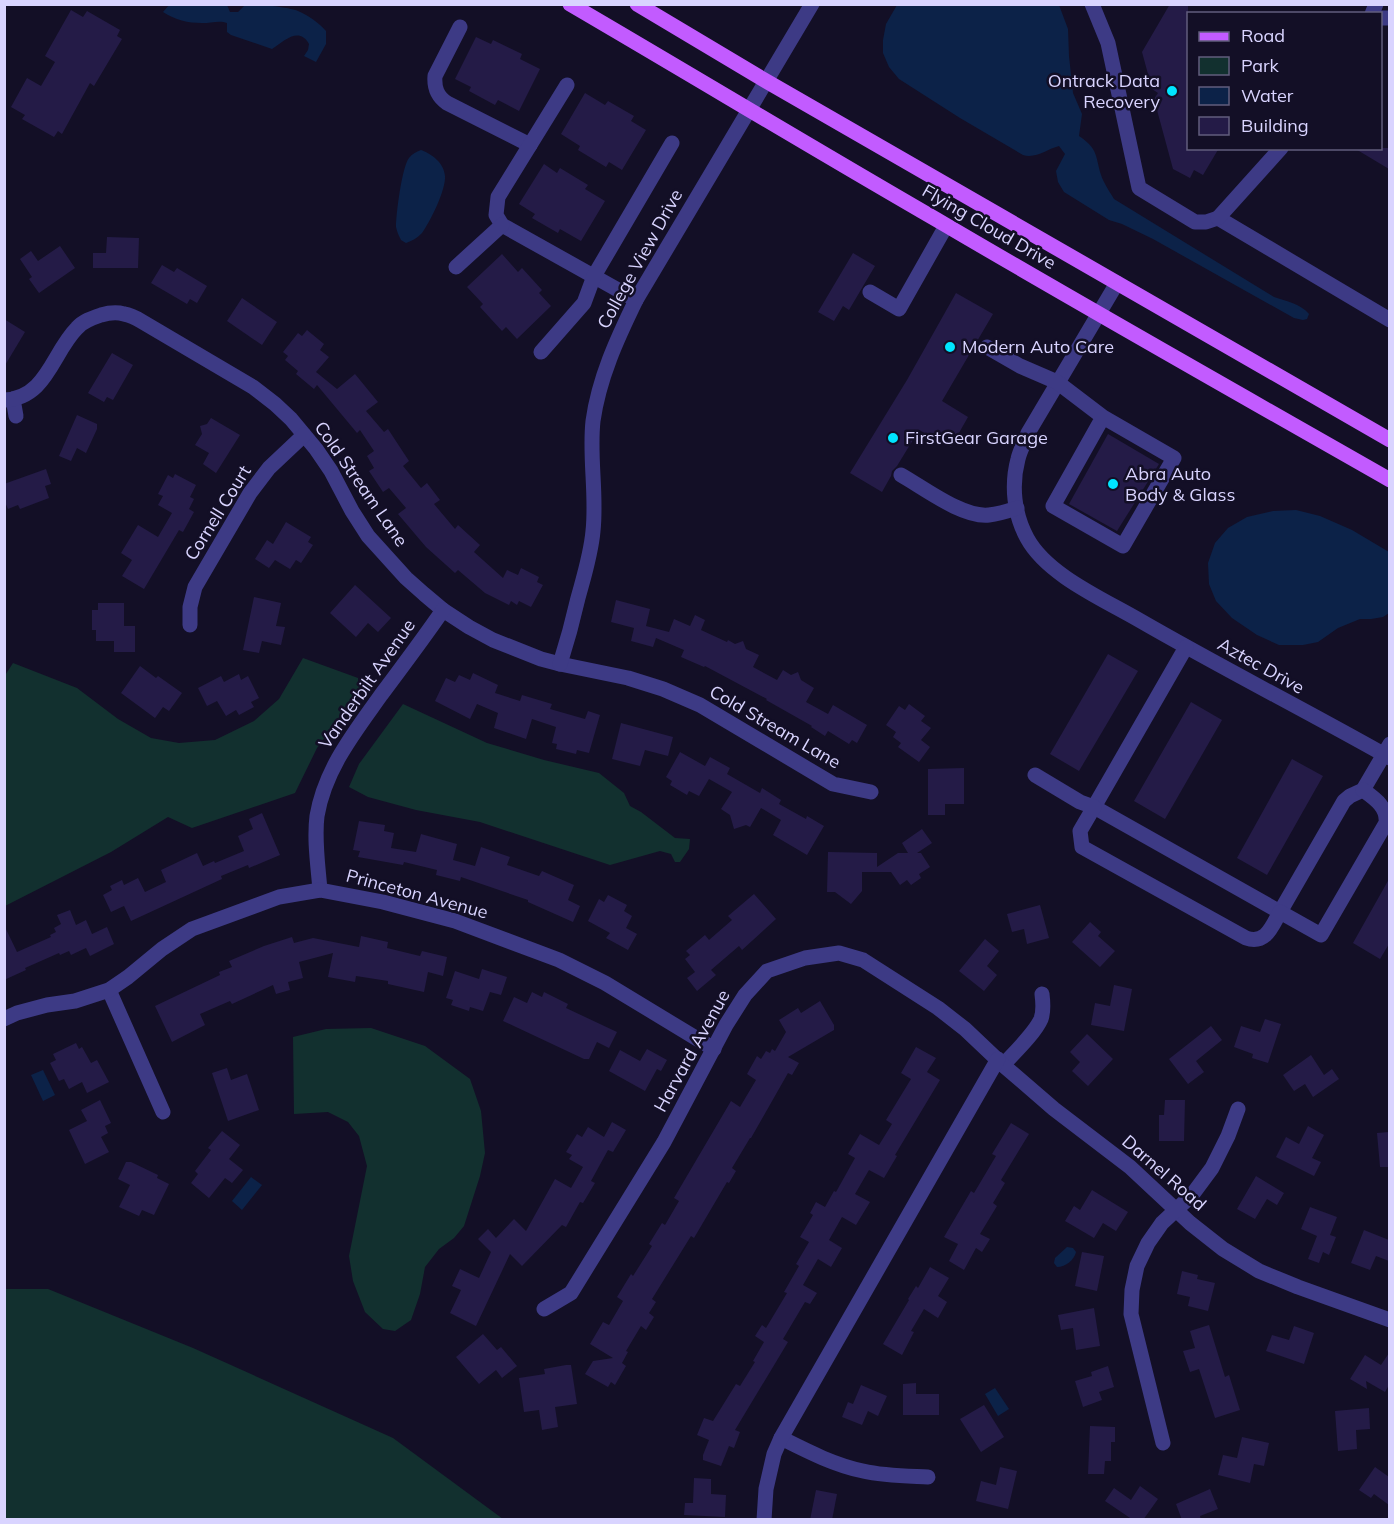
<svg xmlns="http://www.w3.org/2000/svg" width="1394" height="1524" font-family="Mulish,sans-serif">
<rect width="100%" height="100%" fill="#130f26"/>
<!-- green -->
<g fill="#12302f">
<polygon points="303,658 358,678 360,689 317,748 295,793 192,828 168,817 111,852 5,906 4,677 13,663 77,688 118,719 151,738 179,743 215,740 254,721 279,699"/>
<polygon points="403,704 487,743 544,760 599,773 624,793 630,806 641,812 675,838 690,839 689,849 680,862 675,862 671,854 660,851 610,865 480,822 416,810 368,797 349,787 359,764"/>
<polygon points="371,1028 425,1046 470,1079 481,1111 485,1153 480,1176 464,1226 454,1238 439,1249 425,1267 420,1294 411,1320 395,1331 383,1329 365,1312 353,1281 349,1256 367,1166 359,1136 348,1122 328,1112 294,1114 293,1037 326,1029"/>
<polygon points="5,1289 48,1289 193,1348 393,1438 503,1519 5,1519"/>
</g>
<!-- water -->
<g fill="#0c2248">
<path d="M 170,4 L 227,5 L 230,12 L 238,12 L 245,5 C 257,4 288,7 298,11 C 308,15 319,23 326,31 L 326,44 L 316,62 L 304,56 L 308,50 L 309,44 C 299,26 284,41 272,49 L 231,35 L 227,32 L 227,23 C 220,20 211,23 202,23 C 188,23 175,20 163,12 Z"/>
<path d="M 897,5 L 1059,5 L 1068,29 L 1069,56 L 1073,93 L 1082,114 L 1079,136 C 1102,151 1094,161 1104,182 C 1107,188 1111,194 1114,199 L 1274,297 C 1286,301 1301,304 1309,314 L 1307,319 L 1303,320 L 1294,318 L 1153,239 L 1122,224 L 1109,220 L 1064,192 L 1058,182 L 1056,171 L 1065,154 L 1059,146 C 1047,149 1036,159 1023,155 L 960,118 L 899,79 L 889,67 L 883,53 L 883,40 L 886,24 Z"/>
<path d="M 421,150 C 432,154 444,163 445,176 C 446,190 430,222 422,233 C 417,238 412,241 406,243 L 401,240 C 399,236 397,232 396,227 C 396,214 402,167 409,158 C 412,154 416,152 421,150 Z"/>
<polygon points="1296,510 1320,516 1352,530 1389,552 1389,613 1383,617 1371,619 1360,619 1338,628 1318,642 1303,645 1279,645 1257,635 1232,618 1216,601 1209,584 1208,563 1215,543 1228,528 1247,517 1273,511"/>
<polygon points="43,1070 55,1095 43,1101 31,1075"/>
<polygon points="251,1177 262,1185 242,1210 232,1201"/>
<path d="M 1067,1247 L 1073,1248 L 1076,1252 C 1074,1260 1066,1267 1057,1267 L 1054,1263 L 1055,1258 Z"/>
<polygon points="995,1388 1009,1409 998,1416 985,1394"/>
</g>
<!-- building -->
<g fill="#241b47">
<polygon points="1170,4 1188,4 1188,148 1219,148 1203,175 1194,170 1190,178 1173,169 1154,99 1158,93 1152,89 1142,52"/>
<polygon points="71,10 83,17 87,11 120,30 117,36 122,39 94,86 90,83 62,134 58,131 54,137 22,119 25,115 11,107 27,78 41,86 55,62 45,56"/>
<polygon points="476,37 491,44 493,40 522,54 520,59 540,69 519,111 498,100 495,105 469,91 471,87 455,79"/>
<polygon points="585,93 605,105 608,101 634,116 631,121 646,130 622,170 609,162 606,167 578,150 580,146 561,134"/>
<polygon points="1354,148 1389,148 1389,169"/>
<polygon points="544,164 557,173 560,168 588,185 585,189 605,201 581,241 560,229 558,233 532,218 535,214 519,204"/>
<polygon points="107,237 139,238 138,268 93,268 93,253 106,253"/>
<polygon points="60,246 75,268 39,293 29,279 32,277 20,259 31,251 38,261"/>
<polygon points="853,253 875,266 849,310 843,306 834,321 818,312"/>
<polygon points="502,254 518,272 522,268 542,290 539,293 551,306 517,339 506,327 502,331 480,307 483,304 467,287"/>
<polygon points="162,265 174,272 177,268 207,286 197,303 190,299 187,304 151,283"/>
<polygon points="956,293 993,314 942,401 968,417 951,447 919,430 897,466 892,471 891,476 882,492 850,473 907,380"/>
<polygon points="242,298 277,322 262,345 227,321"/>
<polygon points="4,319 25,332 4,367"/>
<polygon points="307,330 324,344 320,350 329,357 316,372 337,389 355,374 378,402 366,411 384,432 388,429 409,461 403,466 421,488 427,483 440,500 434,504 455,529 458,525 480,545 474,552 503,578 507,570 518,575 521,568 539,577 537,582 543,585 531,607 519,601 517,605 511,601 509,605 485,593 458,570 455,573 426,547 398,514 406,508 389,488 383,492 369,471 374,468 367,456 374,451 360,430 357,433 317,385 314,389 296,374 298,371 285,360 288,356 283,352 298,333 302,336"/>
<polygon points="112,353 133,365 113,400 107,397 104,402 88,393"/>
<polygon points="77,415 97,424 97,429 86,453 77,448 71,461 59,456"/>
<polygon points="211,418 240,435 216,473 203,464 209,453 195,445 202,434 200,426 207,424"/>
<polygon points="1108,434 1159,464 1117,531 1069,504"/>
<polygon points="46,469 51,484 45,486 49,498 20,509 18,505 8,509 4,500 4,484"/>
<polygon points="175,474 196,485 190,497 194,499 189,509 194,512 183,532 179,530 144,589 122,576 132,560 121,553 138,525 158,537 172,513 158,505 163,496 158,494 168,475 173,478"/>
<polygon points="286,522 311,537 308,542 313,545 301,563 296,560 290,569 275,560 269,568 255,559 267,540 273,544"/>
<polygon points="355,585 391,618 378,632 368,623 356,637 330,613"/>
<polygon points="254,597 281,603 276,626 285,627 281,645 262,641 259,653 243,650"/>
<polygon points="616,600 650,609 646,626 669,632 674,619 690,626 695,615 705,620 701,630 727,642 728,640 735,644 743,641 746,649 759,655 753,667 777,680 783,670 791,675 798,672 801,680 814,688 806,702 828,714 833,705 867,725 857,743 852,740 849,744 828,731 825,736 811,727 812,726 766,700 767,699 705,666 704,667 681,657 684,650 656,638 653,647 631,641 634,628 611,622"/>
<polygon points="98,603 124,603 124,626 135,626 135,652 114,652 114,641 96,641 96,630 92,630 92,610 98,610"/>
<polygon points="1108,654 1138,671 1079,771 1050,754"/>
<polygon points="140,666 156,678 158,676 182,693 169,711 163,707 155,718 121,693"/>
<polygon points="473,673 498,685 495,693 520,701 522,695 552,704 550,709 585,719 588,711 600,715 589,753 577,750 576,754 556,749 557,744 552,743 556,727 532,719 526,739 494,728 498,713 477,704 470,719 435,701 446,678 455,682 459,675 470,680"/>
<polygon points="239,674 241,680 248,676 259,698 251,702 254,707 239,715 236,710 226,716 217,701 207,706 198,688 221,676 224,682"/>
<polygon points="1191,702 1222,720 1165,819 1134,801"/>
<polygon points="909,704 925,716 921,721 931,728 921,740 930,747 919,762 898,747 901,743 893,737 896,732 886,725 899,706 905,710"/>
<polygon points="621,723 673,737 668,756 645,750 640,766 612,759"/>
<polygon points="680,752 705,766 710,757 730,768 727,774 760,793 762,788 781,800 779,804 806,819 807,816 824,826 807,855 773,835 781,820 761,808 750,827 746,825 734,829 730,815 721,809 732,792 709,779 699,796 689,791 687,795 670,785 672,781 666,777"/>
<polygon points="1292,759 1323,776 1267,875 1237,858"/>
<polygon points="964,768 964,804 945,804 945,815 928,815 928,769"/>
<polygon points="262,813 280,855 249,868 248,865 221,876 222,879 131,921 124,906 111,912 103,895 112,890 110,886 122,880 124,885 138,878 145,892 166,882 161,870 197,853 203,866 214,861 215,863 244,851 238,836 253,829 249,819"/>
<polygon points="359,821 385,825 384,831 394,833 391,848 416,852 421,834 457,844 453,860 475,866 481,847 510,857 507,865 539,876 542,871 574,885 568,900 580,906 573,922 528,902 528,900 461,877 460,881 436,875 437,870 404,862 403,865 358,857 360,851 353,850"/>
<polygon points="922,829 932,843 917,853 921,853 930,867 919,874 921,878 911,885 907,880 900,885 891,872 862,872 862,891 851,904 835,892 827,892 828,852 877,853 877,867 898,853 908,853 902,843"/>
<polygon points="1389,879 1389,944 1380,959 1353,943"/>
<polygon points="754,894 776,919 742,950 739,946 711,970 716,975 697,991 687,978 695,972 685,959 690,955 686,951 705,935 709,940 732,920 728,916"/>
<polygon points="608,895 627,905 624,911 632,916 626,928 637,934 628,950 606,938 610,933 588,921 599,899 604,902"/>
<polygon points="1040,905 1049,938 1027,944 1024,929 1012,932 1007,914"/>
<polygon points="70,910 76,925 86,920 92,934 107,927 114,944 90,956 86,948 71,955 69,951 60,955 59,953 25,968 26,970 4,980 4,925 17,952 51,937 50,935 56,932 54,928 61,924 57,915"/>
<polygon points="1090,922 1101,932 1098,936 1115,951 1100,967 1072,942"/>
<polygon points="361,936 388,942 387,948 420,956 422,951 447,957 443,976 428,972 424,992 388,984 388,981 356,976 355,982 328,977 333,953 299,962 303,978 288,982 290,990 276,994 273,985 232,1004 230,1001 200,1014 205,1025 172,1042 155,1006 220,975 219,972 232,967 229,961 264,946 292,937 294,943 313,938 359,947"/>
<polygon points="985,939 999,951 987,966 997,975 984,991 959,971"/>
<polygon points="482,969 507,977 501,995 490,992 483,1011 470,1007 469,1011 451,1005 453,1000 446,998 455,971 479,979"/>
<polygon points="1114,985 1132,989 1124,1031 1091,1025 1095,1003 1110,1006"/>
<polygon points="532,992 542,997 544,992 568,1004 566,1008 617,1032 609,1048 597,1042 589,1059 584,1059 503,1021 514,997 527,1003"/>
<polygon points="820,1001 834,1025 834,1030 788,1057 799,1063 792,1075 788,1073 751,1138 750,1138 732,1168 736,1171 729,1183 727,1182 694,1238 691,1236 652,1299 656,1302 649,1313 654,1317 646,1330 641,1326 626,1351 628,1352 622,1363 626,1366 615,1385 611,1382 608,1387 585,1374 593,1361 613,1358 590,1344 603,1322 609,1325 623,1301 617,1297 631,1274 633,1276 652,1246 649,1244 662,1223 665,1225 679,1201 674,1198 731,1101 740,1107 756,1080 747,1074 757,1056 761,1059 766,1051 770,1053 772,1049 775,1051 786,1032 779,1020 798,1008 801,1013"/>
<polygon points="1265,1019 1281,1024 1268,1063 1252,1058 1253,1054 1234,1047 1241,1026 1260,1032"/>
<polygon points="1211,1026 1222,1040 1196,1061 1204,1072 1188,1084 1169,1059"/>
<polygon points="1087,1034 1113,1059 1088,1086 1072,1071 1080,1062 1070,1052"/>
<polygon points="76,1043 79,1049 82,1047 91,1063 97,1060 109,1082 87,1093 82,1082 69,1089 64,1079 59,1081 50,1063 56,1060 53,1054"/>
<polygon points="916,1047 936,1058 927,1072 940,1080 895,1155 897,1156 884,1178 869,1170 855,1194 870,1202 856,1225 842,1217 829,1240 842,1248 831,1267 818,1259 803,1285 817,1293 810,1304 805,1302 783,1339 788,1342 735,1430 740,1432 734,1448 729,1446 721,1466 703,1460 703,1455 709,1440 697,1435 704,1418 713,1421 736,1384 740,1386 755,1362 753,1361 764,1342 755,1336 762,1325 766,1328 787,1293 784,1292 799,1266 796,1264 809,1242 800,1237 813,1215 810,1213 816,1202 825,1207 834,1191 836,1192 855,1158 848,1154 860,1134 879,1145 892,1124 886,1120 911,1079 901,1073"/>
<polygon points="647,1049 667,1060 661,1071 657,1069 645,1091 609,1071 620,1050 640,1061"/>
<polygon points="1311,1055 1324,1075 1332,1069 1339,1079 1313,1097 1305,1084 1294,1091 1283,1075"/>
<polygon points="227,1068 231,1080 247,1074 259,1110 228,1121 212,1073"/>
<polygon points="100,1100 111,1123 105,1126 108,1133 101,1137 109,1152 85,1164 69,1130 87,1121 81,1110"/>
<polygon points="1165,1100 1185,1100 1184,1141 1159,1141 1159,1115 1164,1115"/>
<polygon points="612,1122 626,1130 613,1152 608,1150 591,1181 595,1183 583,1203 580,1202 566,1227 562,1225 522,1266 510,1254 476,1326 450,1313 461,1290 452,1286 460,1269 479,1278 491,1252 478,1239 488,1229 496,1238 514,1219 526,1231 555,1179 571,1188 583,1167 569,1159 572,1155 566,1152 577,1134 582,1137 588,1127 604,1137"/>
<polygon points="1011,1123 1029,1134 1001,1180 1005,1183 993,1203 997,1206 980,1234 990,1239 982,1252 976,1248 964,1270 949,1261 958,1244 944,1237 971,1191 974,1193 996,1156 992,1154"/>
<polygon points="1308,1126 1324,1135 1312,1158 1321,1162 1314,1176 1276,1157 1286,1137 1299,1144"/>
<polygon points="222,1131 240,1145 229,1159 243,1170 232,1183 225,1178 209,1198 191,1183 198,1174 195,1171 211,1150 208,1148"/>
<polygon points="1389,1132 1389,1167 1380,1167 1377,1133"/>
<polygon points="126,1162 131,1162 158,1175 157,1178 169,1184 154,1215 142,1210 139,1216 119,1207 130,1185 118,1179"/>
<polygon points="1256,1176 1284,1193 1277,1205 1267,1199 1255,1219 1237,1209"/>
<polygon points="1092,1190 1128,1212 1116,1231 1103,1223 1094,1238 1065,1221 1074,1206 1080,1210"/>
<polygon points="1310,1207 1337,1217 1330,1235 1336,1237 1329,1255 1323,1252 1319,1263 1308,1259 1317,1236 1301,1229"/>
<polygon points="1364,1230 1389,1240 1389,1261 1376,1256 1370,1270 1351,1263"/>
<polygon points="1082,1252 1104,1256 1097,1291 1075,1286"/>
<polygon points="930,1267 949,1278 938,1296 947,1302 938,1318 924,1309 911,1331 914,1332 902,1355 883,1344 909,1300 908,1299 916,1286 918,1288"/>
<polygon points="1182,1271 1198,1275 1197,1279 1215,1283 1208,1311 1188,1306 1190,1297 1177,1294"/>
<polygon points="1094,1308 1100,1346 1076,1350 1073,1328 1061,1330 1058,1315"/>
<polygon points="1209,1325 1225,1377 1229,1375 1240,1410 1215,1418 1199,1369 1190,1372 1183,1351 1195,1348 1190,1331"/>
<polygon points="1294,1326 1314,1333 1304,1364 1266,1351 1272,1335 1289,1340"/>
<polygon points="483,1334 497,1350 501,1347 517,1366 502,1378 496,1370 479,1384 456,1357"/>
<polygon points="1389,1353 1389,1385 1385,1392 1366,1381 1367,1389 1350,1379 1365,1355 1381,1365"/>
<polygon points="566,1365 571,1365 577,1404 555,1407 558,1427 542,1430 539,1410 524,1412 519,1378 545,1374 544,1369"/>
<polygon points="1108,1366 1114,1387 1099,1392 1102,1400 1083,1407 1075,1381 1092,1376 1091,1372"/>
<polygon points="916,1383 916,1394 939,1394 939,1415 903,1415 903,1384"/>
<polygon points="861,1385 887,1396 878,1416 868,1411 862,1425 842,1417 848,1402 853,1404"/>
<polygon points="984,1405 1004,1437 981,1452 960,1419"/>
<polygon points="1369,1408 1370,1429 1356,1430 1357,1449 1338,1451 1335,1411"/>
<polygon points="1090,1426 1115,1427 1115,1442 1111,1442 1111,1461 1105,1461 1104,1474 1088,1474"/>
<polygon points="1242,1437 1269,1443 1264,1466 1254,1464 1250,1483 1218,1475 1223,1455 1237,1458"/>
<polygon points="1000,1467 1017,1471 1008,1509 976,1501 981,1481 996,1485"/>
<polygon points="1375,1467 1389,1477 1389,1505 1374,1494 1371,1498 1359,1490"/>
<polygon points="694,1478 711,1479 711,1494 726,1495 725,1517 684,1515 685,1503 693,1503"/>
<polygon points="1140,1486 1158,1499 1143,1520 1133,1520 1105,1501 1114,1488 1131,1500"/>
<polygon points="1210,1489 1218,1509 1200,1516 1201,1520 1182,1520 1176,1504"/>
<polygon points="816,1490 837,1494 832,1520 810,1520"/>
</g>
<g fill="none" stroke-linecap="round" stroke-linejoin="round">
<!-- minor -->
<g stroke="#3d3a85" stroke-width="15">
<polyline points="1092,4 1108,43 1139,188 1195,222 1206,222 1218,218 1390,320"/>
<polyline points="1372,14 1376,4"/>
<polyline points="1380,18 1390,18"/>
<path d="M 460,27 L 435,76 C 434,88 437,96 447,103 L 530,145"/>
<polyline points="567,85 498,197 496,215 502,225 636,300"/>
<polyline points="1218,218 1281,148"/>
<polyline points="456,267 502,225"/>
<path d="M 1117,283 L 1028,433 C 1025,442 1020,450 1018,459 C 1011,485 1014,514 1027,538 C 1047,575 1103,599 1139,620 C 1222,668 1307,711 1390,758"/>
<polyline points="870,292 899,309 946,226"/>
<polyline points="987,347 1020,366 1057,382 1103,417 1174,458 1123,546 1053,506 1103,417"/>
<polyline points="541,352 584,303 594,276 672,143"/>
<polyline points="13,399 16,416"/>
<path d="M 4,400 C 47,398 52,353 77,328 C 83,321 92,318 101,315 C 108,313 117,312 124,314 C 130,315 136,318 141,321 L 253,387 L 275,404 L 291,419 L 316,449 L 331,471 L 352,511 L 368,536 L 406,578 L 424,594 L 443,610 L 469,627 L 493,640 L 541,659 L 560,664 L 628,678 L 663,689 L 700,705 L 833,784 L 871,792"/>
<path d="M 901,475 C 924,488 963,518 989,515 C 998,514 1008,511 1017,508"/>
<polyline points="190,625 190,607 195,587 250,493 269,468 304,435"/>
<polyline points="1186,647 1094,807 1280,912 1344,801 1350,796 1363,790 1390,744"/>
<path d="M 560,664 C 567,642 573,620 578,598 C 584,576 591,554 593,531 C 597,494 589,457 593,421 C 599,378 617,339 636,300 L 812,4"/>
<path d="M 1035,775 L 1080,802 L 1094,807 L 1080,831 L 1082,847 L 1246,938 C 1266,945 1272,926 1280,912 L 1321,935 L 1386,823 C 1388,807 1374,798 1363,790"/>
<path d="M 320,890 C 318,865 314,840 317,816 C 325,769 354,733 381,695 C 402,667 423,639 443,610"/>
<polyline points="109,990 163,1112"/>
<polyline points="4,1019 17,1013 47,1005 75,1001 109,990 128,977 162,949 192,929 279,897 320,890 383,902 455,921 559,960 605,983 714,1049"/>
<path d="M 1003,1065 C 1014,1053 1035,1033 1041,1019 C 1044,1011 1043,1002 1042,994"/>
<polyline points="544,1309 571,1293 664,1142 726,1025 745,995 767,971 805,958 839,953 863,960 938,1008 965,1029 1003,1065 1054,1109 1130,1167 1190,1223 1223,1249 1259,1271 1298,1287 1390,1320"/>
<path d="M 781,1438 C 807,1451 834,1465 863,1471 C 884,1476 906,1476 928,1477"/>
<polyline points="1163,1443 1131,1314 1132,1290 1137,1266 1148,1243 1162,1223 1192,1195 1212,1168 1228,1136 1238,1109"/>
<polyline points="764,1520 766,1489 774,1454 781,1438 998,1059"/>
</g>
<!-- major -->
<g stroke="#c25bff" stroke-width="15">
<path d="M 570,4 C 695,77 819,152 944,224 C 1092,311 1241,395 1390,480"/>
<polyline points="637,4 766,81 1390,440"/>
</g>
</g>
<!-- markers -->
<g fill="#00e5ff" stroke="#130f26" stroke-width="2">
<circle cx="1172" cy="91" r="6"/>
<circle cx="950" cy="347" r="6"/>
<circle cx="893" cy="438" r="6"/>
<circle cx="1113" cy="484" r="6"/>
</g>
<g text-anchor="middle" stroke-width="5" stroke-linejoin="round" paint-order="stroke">
<!-- poi labels -->
<g font-size="18" fill="#d9d4ff" stroke="#130f26" text-anchor="start">
<text x="1160" y="87" text-anchor="end">Ontrack Data<tspan x="1160" dy="21">Recovery</tspan></text>
<text x="962" y="353">Modern Auto Care</text>
<text x="905" y="444">FirstGear Garage</text>
<text x="1125" y="480">Abra Auto<tspan x="1125" dy="21">Body &amp; Glass</tspan></text>
</g>
<!-- street labels -->
<g font-size="18" fill="#d9d4ff" stroke="#130f26">
<text transform="translate(989 227) rotate(30)" y="6">Flying Cloud Drive</text>
<text transform="translate(640 259) rotate(-61)" y="6">College View Drive</text>
<text transform="translate(361 484) rotate(55)" y="6">Cold Stream Lane</text>
<text transform="translate(218 513) rotate(-58)" y="6">Cornell Court</text>
<text transform="translate(1261 666) rotate(29)" y="6">Aztec Drive</text>
<text transform="translate(367 684) rotate(-55)" y="6">Vanderbilt Avenue</text>
<text transform="translate(775 727) rotate(30)" y="6">Cold Stream Lane</text>
<text transform="translate(417 894) rotate(15)" y="6">Princeton Avenue</text>
<text transform="translate(692 1051) rotate(-61)" y="6">Harvard Avenue</text>
<text transform="translate(1164 1173) rotate(41)" y="6">Darnel Road</text>
</g>
</g>
<!-- border -->
<rect width="1394" height="1524" fill="none" stroke="#d9d4ff" stroke-width="12"/>
<!-- legend -->
<rect x="1187" y="12" width="195" height="138" fill="#130f26" stroke="#625e7d" stroke-width="1.5"/>
<rect x="1199" y="32" width="30" height="9" fill="#c25bff" stroke="#625e7d" stroke-width="1.5"/>
<text x="1241" y="42" font-size="18" fill="#d9d4ff">Road</text>
<rect x="1199" y="57" width="30" height="18" fill="#12302f" stroke="#625e7d" stroke-width="1.5"/>
<text x="1241" y="72" font-size="18" fill="#d9d4ff">Park</text>
<rect x="1199" y="87" width="30" height="18" fill="#0c2248" stroke="#625e7d" stroke-width="1.5"/>
<text x="1241" y="102" font-size="18" fill="#d9d4ff">Water</text>
<rect x="1199" y="117" width="30" height="18" fill="#241b47" stroke="#625e7d" stroke-width="1.5"/>
<text x="1241" y="132" font-size="18" fill="#d9d4ff">Building</text>
</svg>
